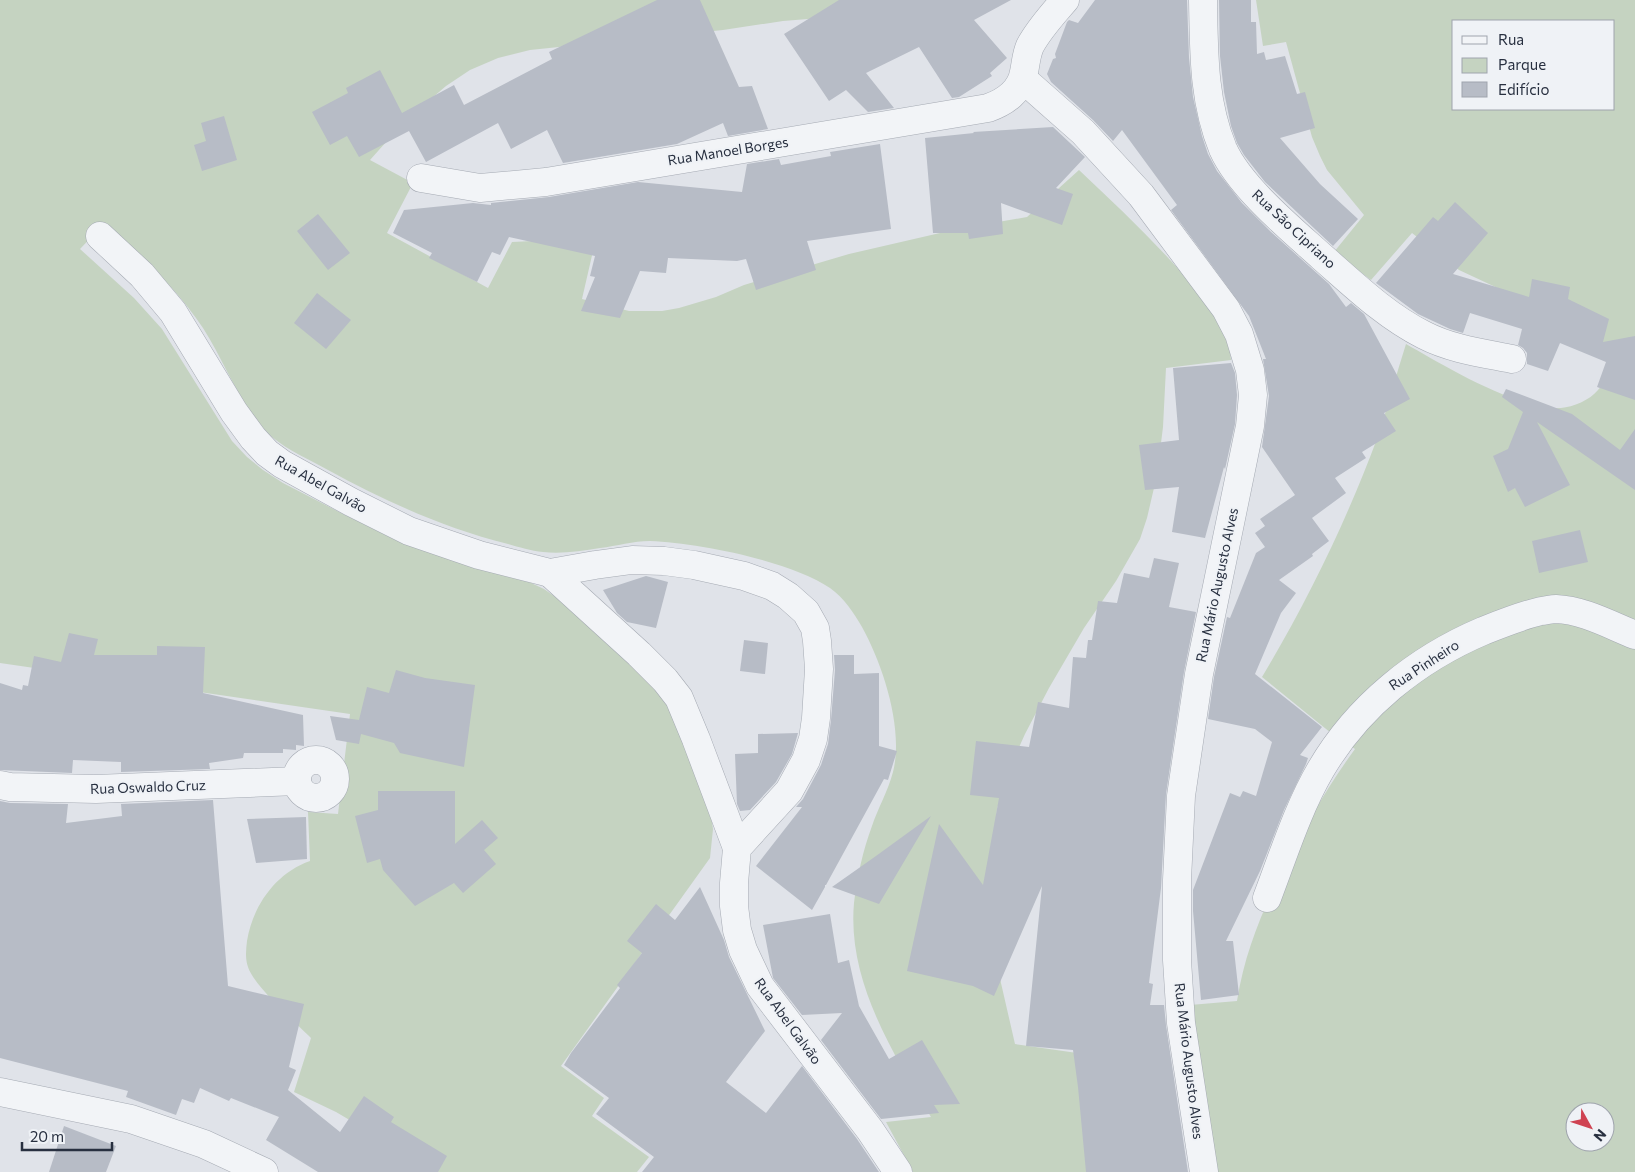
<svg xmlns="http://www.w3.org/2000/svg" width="1635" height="1172" font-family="Commissioner,sans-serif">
<rect width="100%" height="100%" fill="#e0e3e9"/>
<!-- green -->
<g fill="#c5d3c1" fill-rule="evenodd">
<path d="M 0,0 L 942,0 L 845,16 L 783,21 L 723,30 L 530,50 L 498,58 L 470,70 L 446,86 L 404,122 L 370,160 L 413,183 L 387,233 L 488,288 L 512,242 L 596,238 L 582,299 L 629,311 L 662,311 L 679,308 L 716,297 L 744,285 L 849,254 L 953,230 L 1027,217 L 1079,170 C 1114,203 1149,236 1182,273 C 1195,287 1215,309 1223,327 C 1228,338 1230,349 1231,360 L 1166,368 L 1163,427 L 1157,475 L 1147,518 L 1140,539 L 1116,581 L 1084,628 L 1049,688 L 1025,734 L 1007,774 L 997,809 L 991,874 L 998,970 L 1015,1044 L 1084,1054 L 1090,1172 L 913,1172 L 886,1122 L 931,1117 C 893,1053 847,981 854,903 C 857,877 863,850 872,826 C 878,808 888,791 893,772 C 904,729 883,665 862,627 C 854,613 844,598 830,588 C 790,561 699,543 650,541 C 633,541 617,546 600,548 C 581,551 562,554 543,552 C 531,551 519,547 508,544 C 444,528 385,501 328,470 C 310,460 289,451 272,437 C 242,411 225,362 203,328 C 176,287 140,256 104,224 L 80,249 L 134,298 L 162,329 L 232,441 L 247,457 L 263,470 L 283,483 L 343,514 L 417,546 L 465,563 L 529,582 L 544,589 L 564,603 L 667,697 L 711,816 L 713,829 L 710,858 L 561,1066 L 604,1098 L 592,1116 L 649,1157 L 637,1172 L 438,1172 L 336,1112 L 294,1092 L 311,1038 C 295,1022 254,986 248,967 C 245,958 246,950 247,941 C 253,905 276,873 310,861 L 308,812 L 338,814 L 350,714 L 0,663 Z"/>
<path d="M 1256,0 L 1635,0 L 1635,1172 L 1218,1172 L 1190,1005 L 1237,1001 C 1245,951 1262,912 1284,867 C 1305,826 1328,786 1355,749 L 1331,733 L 1262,677 C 1308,600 1347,520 1378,436 C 1388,406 1396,375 1406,344 C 1443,365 1519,411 1561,408 C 1573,407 1590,400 1598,390 C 1605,383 1607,372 1610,362 L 1588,330 L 1459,270 L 1412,233 L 1371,280 L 1334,252 L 1364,215 L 1327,170 L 1320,156 L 1312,137 L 1286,42 L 1263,46 ZM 1454,21 L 1614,21 L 1614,109 L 1454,109 ZM 1575,1112 L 1605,1112 L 1605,1142 L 1575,1142 Z"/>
</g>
<!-- building -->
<g fill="#b7bcc6">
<polygon points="657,0 700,0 739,87 752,86 768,129 728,136 723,123 677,144 563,163 547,130 511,149 498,123 426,162 409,131 359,157 347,136 330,145 312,112 348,93 346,88 380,70 402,113 454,85 464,105 552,59 549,52"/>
<polygon points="839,0 1011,0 974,20 1007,58 990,73 992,76 959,97 952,98 919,47 866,73 894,108 868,112 846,90 829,101 784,34"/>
<polygon points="1095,0 1187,0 1189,58 1193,97 1202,136 1208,154 1217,171 1242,203 1271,232 1329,284 1346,307 1351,303 1364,314 1410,399 1384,413 1396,431 1362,452 1366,458 1335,478 1346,493 1312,518 1329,541 1312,554 1313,556 1279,580 1296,593 1281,613 1255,674 1322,727 1300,755 1308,758 1306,764 1284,810 1260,871 1226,941 1233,941 1239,995 1201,1000 1193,911 1193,890 1230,793 1240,797 1243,791 1256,796 1272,742 1255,729 1208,719 1214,677 1227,617 1230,618 1256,553 1265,547 1255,533 1265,526 1260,519 1295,495 1262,447 1269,396 1263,359 1266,359 1249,316 1171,210 1177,205 1122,130 1113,141 1093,120 1051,82 1047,74 1053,59 1056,58 1055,54 1067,22 1069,20 1078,23"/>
<polygon points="1219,0 1251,0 1251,22 1256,22 1257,54 1264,52 1266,60 1285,56 1297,94 1305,92 1315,128 1280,138 1320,184 1358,219 1333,246 1265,182 1244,155 1237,143 1231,126 1224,92 1220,56"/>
<polygon points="224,116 237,160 202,171 194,145 206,141 201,123"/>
<polygon points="1053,127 1085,157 1056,188 1073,194 1062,225 1001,203 1003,234 969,239 968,233 933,233 925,138 974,133 973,132"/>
<polygon points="880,144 891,229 807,241 816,270 756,290 746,259 737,261 668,258 666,273 640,271 620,318 581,311 595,277 590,276 595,256 509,237 500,255 492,252 477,282 429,258 432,253 393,233 404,210 473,203 491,205 491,203 549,197 638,182 742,192 747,164 779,159 781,165 831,156 830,152"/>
<polygon points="1455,202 1488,233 1453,274 1529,297 1532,279 1570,287 1568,299 1609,319 1603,342 1635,336 1635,400 1597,387 1606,362 1560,343 1548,371 1527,364 1527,353 1523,348 1518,345 1522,329 1470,313 1463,333 1450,329 1418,314 1376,283 1433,217 1438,221"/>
<polygon points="318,214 350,253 328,270 297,231"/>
<polygon points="317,293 351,320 326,349 294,323"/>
<polygon points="1231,363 1235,373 1237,395 1235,424 1225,469 1224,467 1205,538 1172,532 1179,487 1145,490 1139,445 1179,440 1173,368"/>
<polygon points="1506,389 1572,414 1620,450 1635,429 1635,490 1537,422 1570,485 1525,507 1515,488 1508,492 1493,456 1508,449 1523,412 1502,397"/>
<polygon points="1580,530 1588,562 1539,573 1532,541"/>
<polygon points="1154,558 1179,563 1169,607 1196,612 1184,672 1166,794 1161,888 1149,983 1153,984 1150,1005 1164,1005 1166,1025 1188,1172 1086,1172 1078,1087 1073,1050 1026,1046 1042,886 994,996 973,986 907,971 939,824 983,885 999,798 970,795 976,741 1029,747 1038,702 1069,708 1073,657 1086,658 1088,640 1092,640 1098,601 1117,603 1124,573 1149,578"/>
<polygon points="646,576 668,582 656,628 627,622 617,613 603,590"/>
<polygon points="69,633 98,639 94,655 157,655 157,646 205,647 203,693 303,715 304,746 296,745 296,750 283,749 283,753 244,753 243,758 209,763 210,769 121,772 121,762 73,760 72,773 0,770 0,683 22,690 23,685 28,686 34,656 61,662"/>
<polygon points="744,640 768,643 765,674 740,671"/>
<polygon points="834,655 854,655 854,674 879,673 879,746 897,751 888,780 884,779 826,885 825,885 825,887 812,910 756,866 802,807 796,807 803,799 821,765 828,744 831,720 835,670"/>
<polygon points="396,670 425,678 475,685 464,767 400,753 394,743 361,734 359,744 336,740 330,716 359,720 367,687 389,693"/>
<polygon points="798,733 792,754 776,782 750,810 740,811 737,804 735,754 758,753 758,734"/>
<polygon points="378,791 455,791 455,844 482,820 498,838 484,850 496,864 463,893 454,883 415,906 383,870 380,859 367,863 355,816 378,810"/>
<polygon points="213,800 228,986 304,1004 289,1067 296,1070 288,1090 340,1132 364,1096 394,1117 391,1122 447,1156 438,1172 318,1172 266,1140 279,1117 231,1098 229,1101 200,1088 194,1103 182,1099 176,1115 126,1097 128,1091 0,1058 0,801 10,803 68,804 66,823 122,816 121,804"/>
<polygon points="931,816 879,904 832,887 876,856"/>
<polygon points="306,817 307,859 256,863 247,819"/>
<polygon points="700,887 724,940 729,957 765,1031 726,1082 766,1113 802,1066 857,1139 879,1172 642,1172 654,1157 596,1114 609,1098 564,1065 571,1053 620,988 617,985 642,953 627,941 656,904 675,920"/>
<polygon points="830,914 838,963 849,960 859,1006 889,1059 922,1040 960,1104 934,1105 939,1113 881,1119 821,1040 842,1013 802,1015 773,978 763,925"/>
<polygon points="64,1126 116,1146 106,1172 49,1172"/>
</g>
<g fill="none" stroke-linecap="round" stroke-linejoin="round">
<defs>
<g id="minor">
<path d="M 1203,0 C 1204,51 1203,101 1223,149 C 1240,187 1291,229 1322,257 C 1354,285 1386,316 1424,335 C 1451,349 1482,353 1512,359"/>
<polyline points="1023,79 1083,132 1141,195 1226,309 1239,334 1250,370 1253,395 1250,426 1199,674 1181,796 1177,880 1177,960 1181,1023 1204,1172"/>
<path d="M 421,178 L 480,188 L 546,182 L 988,108 C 1005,102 1021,91 1024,72 C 1026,63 1026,55 1030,46 C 1039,29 1053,14 1065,0"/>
<polyline points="100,236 142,275 173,312 234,412 253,438 267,453 282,464 351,502 409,531 479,555 550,573 595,565 632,560 664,561 694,565 744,576 772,586 788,596 806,612 815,628 817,641 819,669 816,718 813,739 806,760 789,791 737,848 734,883 734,906 737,930 743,950 760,986 870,1130 898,1172"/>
<polyline points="550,573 639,654 665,680 679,698 696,739 737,848"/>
<circle cx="316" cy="779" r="19"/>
<polyline points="0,785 10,787 96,789 297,781"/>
<path d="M 1267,898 C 1283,856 1298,808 1321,769 C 1358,706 1417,659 1483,631 C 1503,623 1520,616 1541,611 C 1545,611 1551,609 1556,609 C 1583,610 1610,625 1635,635"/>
<polyline points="0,1092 131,1119 204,1144 264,1172"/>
</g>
</defs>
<!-- minor casing -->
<use href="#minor" stroke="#a5aab3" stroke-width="29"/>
<!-- minor -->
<use href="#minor" stroke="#f2f4f7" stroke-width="28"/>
</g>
<g text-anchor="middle" stroke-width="4" stroke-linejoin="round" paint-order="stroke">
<!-- street labels -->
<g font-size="14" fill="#283040" stroke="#eff2f6">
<text transform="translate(728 151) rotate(-9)" y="5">Rua Manoel Borges</text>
<text transform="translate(1294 229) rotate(43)" y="5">Rua São Cipriano</text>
<text transform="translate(321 484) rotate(29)" y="5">Rua Abel Galvão</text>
<text transform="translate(1217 585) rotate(-78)" y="5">Rua Mário Augusto Alves</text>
<text transform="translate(1424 665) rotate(-33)" y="5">Rua Pinheiro</text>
<text transform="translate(148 787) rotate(-2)" y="5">Rua Oswaldo Cruz</text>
<text transform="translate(788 1021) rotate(54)" y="5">Rua Abel Galvão</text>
<text transform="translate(1189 1061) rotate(83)" y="5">Rua Mário Augusto Alves</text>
</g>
</g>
<!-- legend -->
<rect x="1452" y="20" width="162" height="90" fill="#eff2f6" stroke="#9fa4ad"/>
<rect x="1462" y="36" width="25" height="8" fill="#f2f4f7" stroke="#9fa4ad"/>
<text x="1498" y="45" font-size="15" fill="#283040">Rua</text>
<rect x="1462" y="58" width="25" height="15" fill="#c5d3c1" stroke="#9fa4ad"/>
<text x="1498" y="70" font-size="15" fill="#283040">Parque</text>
<rect x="1462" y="82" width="25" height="15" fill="#b7bcc6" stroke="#9fa4ad"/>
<text x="1498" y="95" font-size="15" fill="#283040">Edifício</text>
<!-- north arrow -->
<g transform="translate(1590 1127) rotate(130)"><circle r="24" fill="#eff2f6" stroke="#9fa4ad"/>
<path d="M0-4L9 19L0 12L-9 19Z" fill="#cf4352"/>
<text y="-8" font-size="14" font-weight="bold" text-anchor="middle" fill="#283040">N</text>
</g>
<!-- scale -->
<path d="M22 1142v8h90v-8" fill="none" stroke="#283040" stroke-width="2.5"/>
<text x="30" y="1142" font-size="15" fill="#283040" stroke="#eff2f6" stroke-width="4" paint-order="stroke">20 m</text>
</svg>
